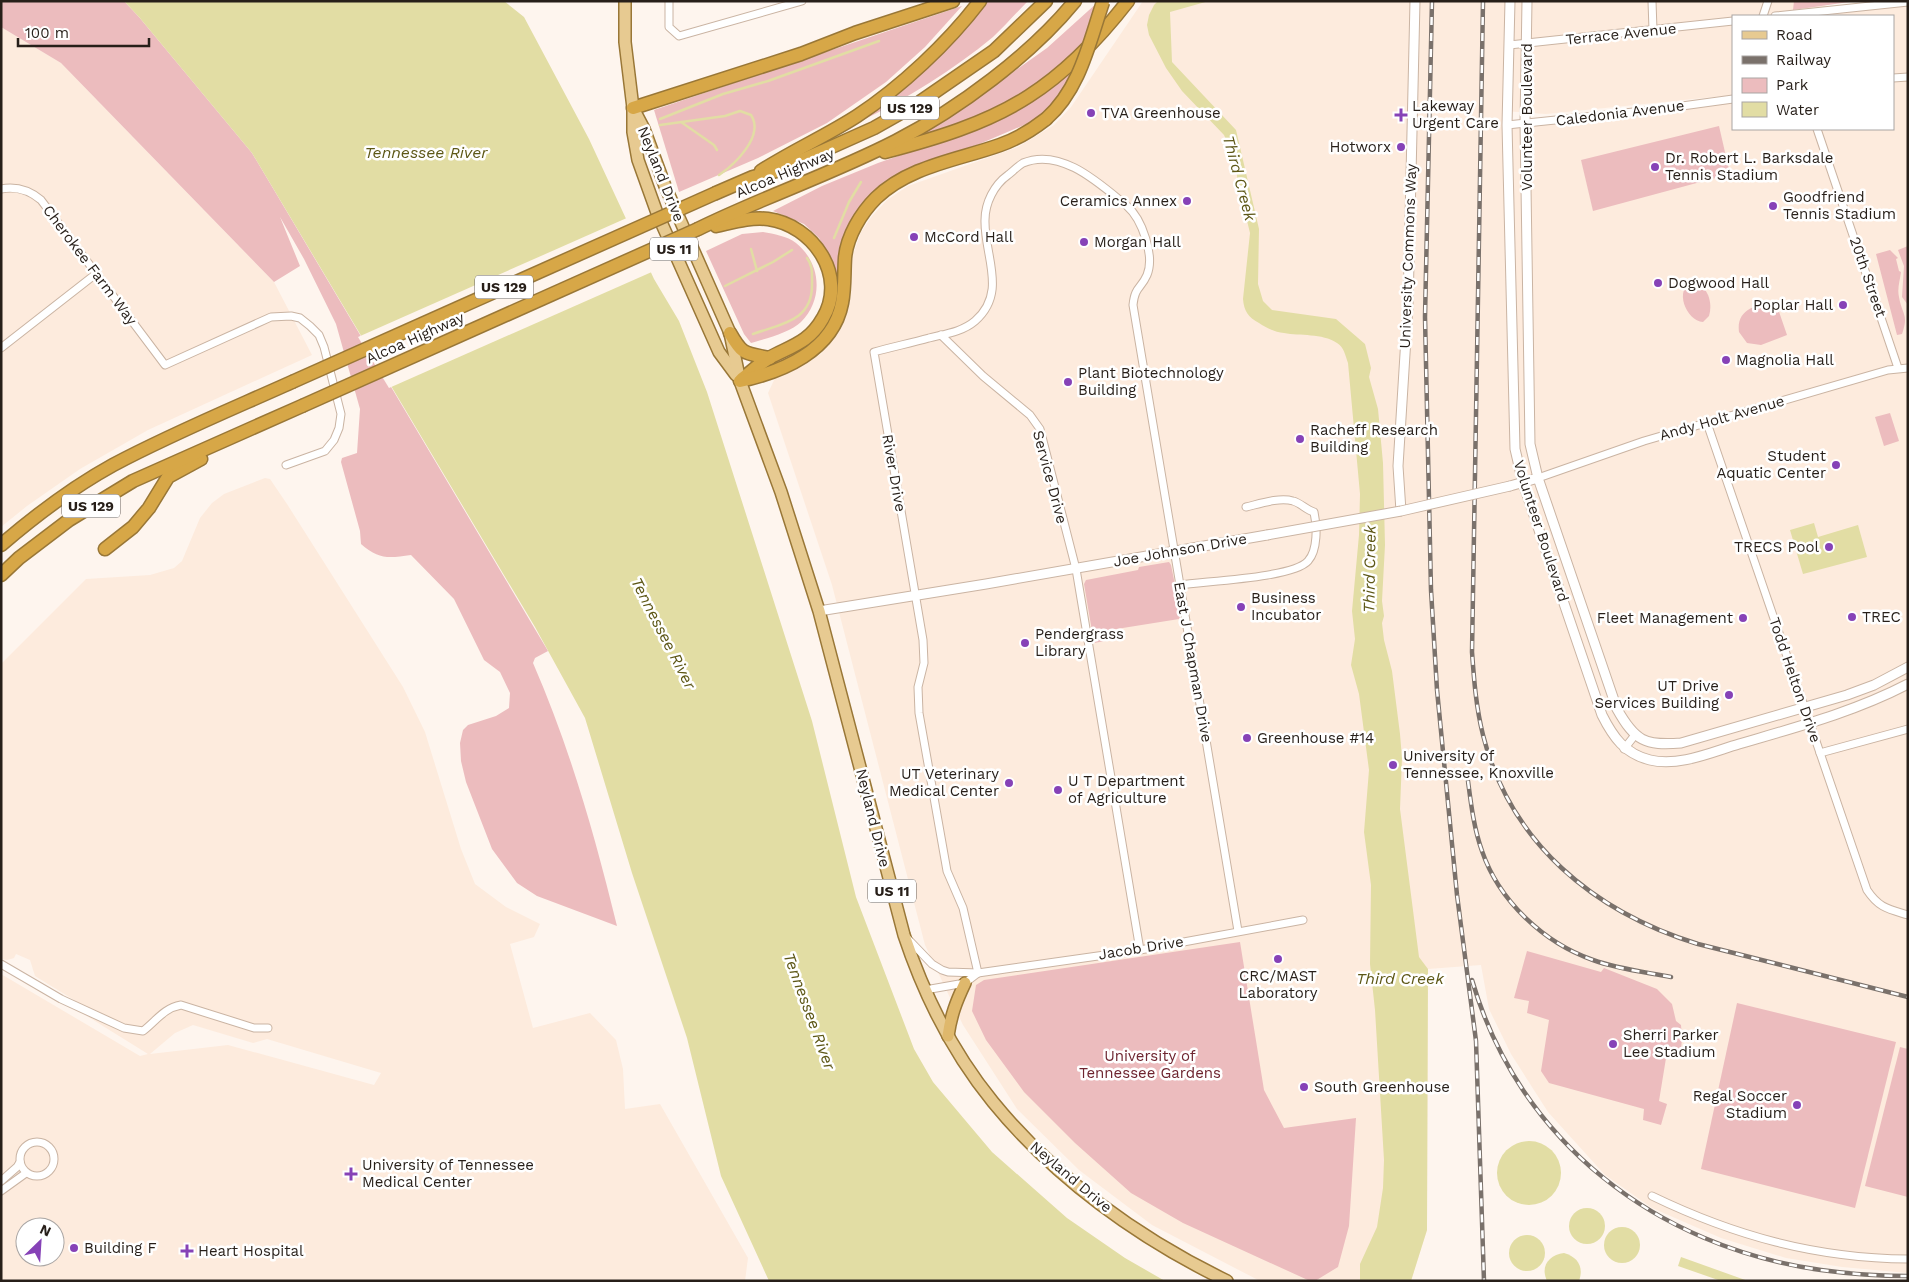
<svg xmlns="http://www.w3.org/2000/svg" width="1909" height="1282" font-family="'Work Sans',sans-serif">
<rect width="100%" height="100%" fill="#fef5ee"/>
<!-- built -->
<g fill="#fdebdd" fill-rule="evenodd">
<polygon points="1143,1 1829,1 1817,16 1733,16 1733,95 1546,114 1503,111 1503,128 1733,99 1733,129 1893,129 1893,16 1831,16 1837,10 1908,2 1908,1273 1842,1267 1786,1258 1721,1238 1652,1208 1605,1175 1548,1112 1511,1054 1489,1009 1481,965 1428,969 1427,1230 1411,1281 1260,1281 1152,1225 1079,1170 1017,1109 963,1025 925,945 832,585 768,393 776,376 821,354 841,329 850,300 852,257 861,232 872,216 887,200 908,186 1018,147 1054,125 1071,107"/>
<polygon points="1,27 61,63 274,282 312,355 148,430 80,469 27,506 1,527"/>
<path d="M 265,478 L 270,479 L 287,504 L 403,687 L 425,732 L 461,849 L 475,884 L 506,907 L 540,924 L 534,937 L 510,944 L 533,1028 L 590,1013 L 616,1040 L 623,1069 L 625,1109 L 660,1104 L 748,1258 L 745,1281 L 1,1281 L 1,974 L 140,1056 L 148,1054 L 74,1008 L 74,1000 L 35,976 L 30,960 L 16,954 L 14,958 L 7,960 L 1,959 L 1,664 L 86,579 L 150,575 L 174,568 L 182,561 L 200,518 L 212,503 L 224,494 ZM 193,1025 L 253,1043 L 267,1039 L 381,1073 L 374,1085 L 228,1045 L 150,1054 L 175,1033 ZM 25,1227 L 55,1227 L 55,1257 L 25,1257 Z"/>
</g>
<!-- green -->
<g fill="#ecbcbe">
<path d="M 1,1 L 124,1 L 139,17 L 252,153 L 548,651 L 535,658 L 533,663 C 570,748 595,836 617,926 L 537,896 L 517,883 L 492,849 L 466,782 L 461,761 L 460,743 L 463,730 L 468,725 L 496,716 L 509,708 L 510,693 L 500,672 L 484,660 L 454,599 L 411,555 C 389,558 379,560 361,544 L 360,531 L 341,462 L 342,458 L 357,453 L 360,409 L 336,324 L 304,259 L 280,217 L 300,266 L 274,282 L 61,63 L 1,27 Z"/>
<path d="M 987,1 L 1028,1 C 1016,13 1005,26 993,37 C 953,70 908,98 861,121 L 914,79 Z"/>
<polygon points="1794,1 1856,1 1793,10"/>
<polygon points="1098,2 1083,45 1016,100 954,127 915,138 961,109 1047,48"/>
<polygon points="962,6 925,47 886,82 827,123 758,158 679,192 654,110"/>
<polygon points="1079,65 1062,95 1038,119 977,145 913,167 893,179 865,201 840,301 816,345 765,370 766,365 796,349 832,306 831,261 819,238 804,224 773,211 822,186 878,163 939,142"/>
<polygon points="1719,126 1730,174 1593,211 1581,160"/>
<path d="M 763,232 C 774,234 787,236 796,243 C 821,263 824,299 801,322 C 791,332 765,339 751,343 L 744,334 L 706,251 L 742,234 Z"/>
<polygon points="1908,246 1908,305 1902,297 1904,266 1898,250"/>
<path d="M 1890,250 L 1898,258 L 1896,259 L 1899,271 L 1901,272 C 1900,280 1897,289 1899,297 C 1902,315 1909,314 1902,334 L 1897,335 L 1876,254 Z"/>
<path d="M 1693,282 C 1708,286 1713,302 1709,316 L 1703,322 C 1686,321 1673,288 1693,282 Z"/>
<path d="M 1773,300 L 1776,303 L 1787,335 L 1761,345 L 1747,343 L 1739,332 C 1736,309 1756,306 1773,300 Z"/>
<polygon points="1890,413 1899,441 1884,446 1875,417"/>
<polygon points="1169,562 1171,565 1181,614 1179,619 1104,631 1105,641 1094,643 1084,584 1086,580 1138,570 1139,567"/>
<polygon points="1240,942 1264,1090 1284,1128 1356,1118 1349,1226 1338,1267 1315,1281 1310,1281 1183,1223 1131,1193 1075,1143 1024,1092 986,1040 972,1011 976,985 984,980"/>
<polygon points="1527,951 1601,972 1604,968 1657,989 1672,1004 1676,1021 1681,1025 1682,1038 1681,1050 1667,1052 1659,1101 1667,1104 1661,1125 1643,1120 1644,1109 1549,1083 1541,1071 1549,1020 1527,1013 1529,1001 1514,998"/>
<polygon points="1737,1003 1896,1042 1855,1208 1701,1169"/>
<polygon points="1900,1047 1908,1049 1908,1197 1865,1186"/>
</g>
<!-- water -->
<g fill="#e2dda4">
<polygon points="124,1 504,1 524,17 589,139 654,279 679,321 707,392 812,721 856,897 914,1049 933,1082 992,1152 1067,1218 1125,1258 1165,1281 769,1281 721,1176 687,1038 632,873 585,718 535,627 252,153 139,17"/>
<path d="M 1158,1 L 1209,1 L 1170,12 L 1172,62 L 1236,130 L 1259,229 L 1258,284 L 1263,301 L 1272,310 L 1336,319 L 1365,344 L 1371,368 L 1369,377 L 1378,409 L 1383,463 L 1385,545 L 1382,601 L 1384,616 L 1382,623 L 1384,640 L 1392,671 L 1400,734 L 1402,758 L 1400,809 L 1419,957 L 1428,969 L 1427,1230 L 1411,1281 L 1360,1281 L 1360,1264 L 1377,1227 L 1383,1188 L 1384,1160 L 1375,1010 L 1370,964 L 1371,885 L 1364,832 L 1369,770 L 1359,694 L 1351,665 L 1355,639 L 1352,611 L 1359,535 L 1360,494 L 1348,363 C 1345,355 1344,347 1337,343 C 1322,333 1300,336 1284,333 C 1275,332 1266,328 1259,323 C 1248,317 1244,311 1243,299 L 1250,233 L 1238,184 L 1235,160 L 1224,135 L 1182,91 L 1166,68 L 1149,35 L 1147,25 L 1149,15 L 1154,5 Z"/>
<polygon points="1814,523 1818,537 1858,525 1867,557 1803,574 1790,530"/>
<circle cx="1529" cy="1173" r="32"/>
<circle cx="1587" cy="1226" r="18"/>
<circle cx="1622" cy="1245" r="18"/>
<circle cx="1527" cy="1253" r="18"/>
<path d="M 1564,1253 C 1578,1257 1584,1267 1579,1281 L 1547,1281 C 1540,1266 1549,1255 1564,1253 Z"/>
<polygon points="1681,1257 1748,1281 1721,1281 1678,1266"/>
</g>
<!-- pier -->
<polygon fill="#fef5ee" points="629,217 654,271 389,388 358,337"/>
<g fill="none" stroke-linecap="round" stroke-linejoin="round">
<!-- stream -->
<g stroke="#e2dda4" stroke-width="2.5">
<polyline points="660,119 723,94 768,81 879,41"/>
<polyline points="681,122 714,145 717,150"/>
<path d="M 660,125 L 725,116 L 740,111 L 751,115 C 765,136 734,165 719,175"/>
<polyline points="834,238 849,202 861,182"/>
<polyline points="751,249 757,271"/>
<polyline points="725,286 773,262 792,250"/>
<path d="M 753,334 C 781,324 813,321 812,284 C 812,274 813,266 807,258"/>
</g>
<defs>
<g id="minor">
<polyline points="669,1 669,27 679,36 802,1"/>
<polyline points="1652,1 1653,30"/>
<polyline points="1763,16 1768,1"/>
<polyline points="1775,16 1908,2"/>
<polyline points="1509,45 1733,21"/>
<polyline points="1893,78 1908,77"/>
<polyline points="1507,125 1653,110 1733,99"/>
<polyline points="1817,129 1898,368"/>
<path d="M 1,189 C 17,186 29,190 41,200 L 165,365 L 271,317 L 291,316 L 300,318 L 310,326 L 319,335 L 324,347 L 341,414 L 339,428 L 334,440 L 325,451 L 286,465"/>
<polyline points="941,335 983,376 1030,415 1040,429 1076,569 1140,950"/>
<polyline points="1,348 97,273"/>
<path d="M 1707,423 L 1867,890 C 1879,908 1888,909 1908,915"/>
<polyline points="1538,478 1644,441 1888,370 1908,368"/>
<path d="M 1180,585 C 1206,581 1293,578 1308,561 C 1318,550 1317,526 1314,512 C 1306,510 1301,503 1293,501 C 1279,497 1259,504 1246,507"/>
<polyline points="1624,749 1635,735"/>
<polyline points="1820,753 1908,729"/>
<polyline points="908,939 932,964 942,970 948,972 978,973 1140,950 1303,920"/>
<path d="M 1,964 L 61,999 L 124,1028 L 143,1031 C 156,1021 164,1008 181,1005 L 254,1028 L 268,1028"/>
<path d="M 978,973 L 963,908 L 947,871 L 919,713 L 918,687 L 924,663 L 923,640 L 874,352 C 892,347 911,343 929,338 C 945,334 962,332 975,321 C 1008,292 984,256 985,220 C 985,203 994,185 1008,175 C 1013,171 1018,166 1023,163 C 1061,147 1100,184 1127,206 C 1142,219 1155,256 1147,275 C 1141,289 1135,286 1133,305 L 1238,931"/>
<polyline points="925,990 965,983 978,973"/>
<circle cx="37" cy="1159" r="17"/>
<polyline points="1,1181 17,1167 20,1162"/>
<polyline points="1,1191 26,1173"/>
<path d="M 1652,1196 C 1735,1236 1815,1258 1908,1259"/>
</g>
<g id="tertiary">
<path d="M 1510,1 L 1507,125 L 1515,449 L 1523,483 L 1602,715 C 1613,737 1625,754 1650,760 C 1679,767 1712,752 1739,744 C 1797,727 1854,712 1908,684"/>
<path d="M 1527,1 L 1525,123 L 1530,444 L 1538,478 L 1617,709 C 1635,741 1645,746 1681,743 L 1847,695 L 1874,685 L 1908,667"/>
<polyline points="1510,486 1538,478"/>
<polyline points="1401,511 1398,466 1408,306 1415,1"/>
<polyline points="819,611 986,584 1267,535"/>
</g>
<g id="primary">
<polyline points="625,1 625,42 633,108 633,132 638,160 657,213 719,352 736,375"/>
<path d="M 633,108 L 644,129 L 665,186 L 730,333 L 740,381 L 781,492 L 819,611 L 904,935 C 924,995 953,1053 993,1102 C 1055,1178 1138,1238 1227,1281"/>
</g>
<path id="trunk" d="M 948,1036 C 951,1015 956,1002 965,983"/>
<g id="motorway">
<polyline points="633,108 801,54 855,33 953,1"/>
<path d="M 885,152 C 934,139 986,124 1029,96 C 1068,71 1100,37 1128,1"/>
<path d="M 761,171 C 792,151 826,136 857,116 C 901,87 948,43 980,1"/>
<polyline points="716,193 753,177 780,170 874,128 920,102 994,51 1046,1"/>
<path d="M 716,226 C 734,222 750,217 768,219 C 813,225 848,276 823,318 C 809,343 791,346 769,358 C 759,364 751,372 742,379"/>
<path d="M 698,229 C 763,197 832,174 896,141 C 958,109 1031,55 1075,1"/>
<path d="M 730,333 C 743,356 745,353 770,358"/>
<path d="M 740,381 C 782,372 833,351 842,303 C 845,288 844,273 845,258 C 847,236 861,213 876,198 C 909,166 958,160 1000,145 C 1017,139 1032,130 1046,119"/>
<path d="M 1,545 C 36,515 73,487 113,465 C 171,434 232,409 292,382"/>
<polyline points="105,549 133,527 149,508 168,477 201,459"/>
<polyline points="1,575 19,558 69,520 133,481 302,406"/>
</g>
</defs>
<!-- minor casing -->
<use href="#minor" stroke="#cab4a3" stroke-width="9"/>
<!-- tertiary casing -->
<use href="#tertiary" stroke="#cab4a3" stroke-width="11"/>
<!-- primary casing -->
<use href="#primary" stroke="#997737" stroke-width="14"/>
<!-- trunk casing -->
<use href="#trunk" stroke="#997737" stroke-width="14"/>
<!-- motorway casing -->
<use href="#motorway" stroke="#997737" stroke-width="15"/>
<!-- minor -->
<use href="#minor" stroke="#fff" stroke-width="7"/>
<!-- tertiary -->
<use href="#tertiary" stroke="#fff" stroke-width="9"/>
<!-- primary -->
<use href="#primary" stroke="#e7ca91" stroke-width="11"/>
<!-- trunk -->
<use href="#trunk" stroke="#dfb86c" stroke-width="11"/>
<!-- motorway -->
<use href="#motorway" stroke="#d7a747" stroke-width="12"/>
<defs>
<g id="rail">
<polyline points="1432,1 1425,317 1431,590 1437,690 1457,895 1476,1041 1484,1281"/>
<path d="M 1483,1 L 1472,652 C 1474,680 1476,707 1483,735 C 1510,843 1594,912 1698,944 L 1908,997"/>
<path d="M 1468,781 C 1471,804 1474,829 1482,851 C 1499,901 1544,943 1593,960 C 1618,969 1645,972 1671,977"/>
<path d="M 1472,980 C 1519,1142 1657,1247 1821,1270 C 1850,1274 1879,1276 1908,1276"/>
</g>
</defs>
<!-- rail casing -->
<use href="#rail" stroke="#7a716b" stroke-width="4.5"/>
<!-- rail -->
<use href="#rail" stroke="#fff" stroke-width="2.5" stroke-dasharray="8" stroke-linecap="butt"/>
<defs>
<polyline id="tertiary-bridge" points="1267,535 1401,511 1510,486"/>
<g id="motorway-bridge">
<path d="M 1046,119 C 1080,89 1089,43 1103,2"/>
<polyline points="292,382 716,193"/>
<polyline points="302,406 698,229"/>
</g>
</defs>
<!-- tertiary-bridge casing -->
<use href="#tertiary-bridge" stroke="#cab4a3" stroke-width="11" stroke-linecap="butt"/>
<!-- motorway-bridge casing -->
<use href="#motorway-bridge" stroke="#997737" stroke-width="15" stroke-linecap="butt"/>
<!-- tertiary-bridge -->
<use href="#tertiary-bridge" stroke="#fff" stroke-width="9"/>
<!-- motorway-bridge -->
<use href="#motorway-bridge" stroke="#d7a747" stroke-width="12"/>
</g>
<!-- markers -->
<g fill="#8642b7" stroke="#fff" stroke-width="2">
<circle cx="1091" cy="113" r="5"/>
<path d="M1398.5 107.5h5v5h5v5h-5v5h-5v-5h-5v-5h5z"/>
<circle cx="1401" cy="147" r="5"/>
<circle cx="1655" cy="167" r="5"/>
<circle cx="1187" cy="201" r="5"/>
<circle cx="1773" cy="206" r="5"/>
<circle cx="914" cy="237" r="5"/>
<circle cx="1084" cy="242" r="5"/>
<circle cx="1658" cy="283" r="5"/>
<circle cx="1843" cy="305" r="5"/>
<circle cx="1726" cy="360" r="5"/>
<circle cx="1068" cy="382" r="5"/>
<circle cx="1300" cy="439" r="5"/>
<circle cx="1836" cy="465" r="5"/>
<circle cx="1829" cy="547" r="5"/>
<circle cx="1241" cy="607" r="5"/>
<circle cx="1852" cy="617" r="5"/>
<circle cx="1743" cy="618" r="5"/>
<circle cx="1025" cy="643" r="5"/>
<circle cx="1729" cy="695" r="5"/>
<circle cx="1247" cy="738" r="5"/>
<circle cx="1393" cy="765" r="5"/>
<circle cx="1009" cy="783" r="5"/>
<circle cx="1058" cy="790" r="5"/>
<circle cx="1278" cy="959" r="5"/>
<circle cx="1613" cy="1044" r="5"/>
<circle cx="1304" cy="1087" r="5"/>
<circle cx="1797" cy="1105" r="5"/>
<path d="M348.5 1166.5h5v5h5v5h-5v5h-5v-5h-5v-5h5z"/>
<circle cx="74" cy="1248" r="5"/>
<path d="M184.5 1243.5h5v5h5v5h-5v5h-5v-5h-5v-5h5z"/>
</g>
<g text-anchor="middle" stroke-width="5" stroke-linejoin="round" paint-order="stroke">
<!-- shield labels -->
<g fill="#fff" stroke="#68625e" stroke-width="1">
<rect x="881" y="96.5" width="58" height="23" rx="4"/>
<rect x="650" y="237.5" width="48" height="23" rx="4"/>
<rect x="475" y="275.5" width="58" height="23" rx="4"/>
<rect x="62" y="494.5" width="58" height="23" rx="4"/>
<rect x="868" y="879.5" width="48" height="23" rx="4"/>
</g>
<g font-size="14" font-weight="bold" fill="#271f19">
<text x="910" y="113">US 129</text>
<text x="674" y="254">US 11</text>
<text x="504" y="292">US 129</text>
<text x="91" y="511">US 129</text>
<text x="892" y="896">US 11</text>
</g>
<!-- street labels -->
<g font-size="15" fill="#271f19" stroke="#fff">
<text transform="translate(1621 34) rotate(-6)" y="5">Terrace Avenue</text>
<text transform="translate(1620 113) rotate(-7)" y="5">Caledonia Avenue</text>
<text transform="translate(1527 117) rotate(-90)" y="5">Volunteer Boulevard</text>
<text transform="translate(785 173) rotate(-23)" y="5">Alcoa Highway</text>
<text transform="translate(661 174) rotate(68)" y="5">Neyland Drive</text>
<text transform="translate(1408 256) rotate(-88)" y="5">University Commons Way</text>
<text transform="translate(90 265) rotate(53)" y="5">Cherokee Farm Way</text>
<text transform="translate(1868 277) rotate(71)" y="5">20th Street</text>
<text transform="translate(415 338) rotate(-24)" y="5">Alcoa Highway</text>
<text transform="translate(1722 418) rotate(-16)" y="5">Andy Holt Avenue</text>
<text transform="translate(894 473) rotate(80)" y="5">River Drive</text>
<text transform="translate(1050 477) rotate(75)" y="5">Service Drive</text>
<text transform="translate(1541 531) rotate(72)" y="5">Volunteer Boulevard</text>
<text transform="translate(1180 550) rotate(-10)" y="5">Joe Johnson Drive</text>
<text transform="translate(1193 662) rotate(80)" y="5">East J Chapman Drive</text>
<text transform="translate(1795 680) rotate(71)" y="5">Todd Helton Drive</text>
<text transform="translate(873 818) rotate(76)" y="5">Neyland Drive</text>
<text transform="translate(1141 948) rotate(-9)" y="5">Jacob Drive</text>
<text transform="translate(1071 1177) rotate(40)" y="5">Neyland Drive</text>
</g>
<!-- poi labels -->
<g font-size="15" fill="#271f19" stroke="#fff" text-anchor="start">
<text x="1412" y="111">Lakeway<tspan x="1412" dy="17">Urgent Care</tspan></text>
<text x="1101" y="118">TVA Greenhouse</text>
<text x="1391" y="152" text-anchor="end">Hotworx</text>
<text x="1665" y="163">Dr. Robert L. Barksdale<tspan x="1665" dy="17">Tennis Stadium</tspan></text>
<text x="1783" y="202">Goodfriend<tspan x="1783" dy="17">Tennis Stadium</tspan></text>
<text x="1177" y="206" text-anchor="end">Ceramics Annex</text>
<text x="924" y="242">McCord Hall</text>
<text x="1094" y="247">Morgan Hall</text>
<text x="1668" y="288">Dogwood Hall</text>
<text x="1833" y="310" text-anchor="end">Poplar Hall</text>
<text x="1736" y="365">Magnolia Hall</text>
<text x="1078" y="378">Plant Biotechnology<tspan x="1078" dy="17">Building</tspan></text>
<text x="1310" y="435">Racheff Research<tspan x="1310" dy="17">Building</tspan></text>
<text x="1826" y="461" text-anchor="end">Student<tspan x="1826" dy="17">Aquatic Center</tspan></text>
<text x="1819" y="552" text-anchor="end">TRECS Pool</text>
<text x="1251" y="603">Business<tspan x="1251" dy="17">Incubator</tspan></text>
<text x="1862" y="622">TREC</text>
<text x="1733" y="623" text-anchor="end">Fleet Management</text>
<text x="1035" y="639">Pendergrass<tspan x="1035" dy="17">Library</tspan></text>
<text x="1719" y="691" text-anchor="end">UT Drive<tspan x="1719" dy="17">Services Building</tspan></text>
<text x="1257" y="743">Greenhouse #14</text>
<text x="1403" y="761">University of<tspan x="1403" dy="17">Tennessee, Knoxville</tspan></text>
<text x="999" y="779" text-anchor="end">UT Veterinary<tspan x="999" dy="17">Medical Center</tspan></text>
<text x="1068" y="786">U T Department<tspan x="1068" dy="17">of Agriculture</tspan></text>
<text x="1278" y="981" text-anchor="middle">CRC/MAST<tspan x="1278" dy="17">Laboratory</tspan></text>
<text x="1623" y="1040">Sherri Parker<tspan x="1623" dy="17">Lee Stadium</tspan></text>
<text x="1314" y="1092">South Greenhouse</text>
<text x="1787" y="1101" text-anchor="end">Regal Soccer<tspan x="1787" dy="17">Stadium</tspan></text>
<text x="362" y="1170">University of Tennessee<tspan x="362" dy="17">Medical Center</tspan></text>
<text x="84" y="1253">Building F</text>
<text x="198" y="1256">Heart Hospital</text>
</g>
<!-- park labels -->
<g font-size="15" fill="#6e242f" stroke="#fff">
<text x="1150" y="1061">University of<tspan x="1150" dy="17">Tennessee Gardens</tspan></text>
</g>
<!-- water labels -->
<g font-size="16" font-style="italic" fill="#5d5716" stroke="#fff">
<text x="426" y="158">Tennessee River</text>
<text transform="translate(1240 178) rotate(75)" y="6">Third Creek</text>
<text transform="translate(1369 569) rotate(-89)" y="6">Third Creek</text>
<text transform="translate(664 633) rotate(63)" y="6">Tennessee River</text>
<text x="1400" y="984">Third Creek</text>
<text transform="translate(810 1011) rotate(70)" y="6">Tennessee River</text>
</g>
</g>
<!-- border -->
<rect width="1909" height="1282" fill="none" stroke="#271f19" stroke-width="5"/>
<!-- legend -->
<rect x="1732" y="15" width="162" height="115" fill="#ffffff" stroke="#a9a5a3"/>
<rect x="1742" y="31" width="25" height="8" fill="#e7ca91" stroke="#a9a5a3"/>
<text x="1776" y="40" font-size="15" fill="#271f19">Road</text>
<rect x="1742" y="56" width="25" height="8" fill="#7a716b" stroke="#a9a5a3"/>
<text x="1776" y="65" font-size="15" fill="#271f19">Railway</text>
<rect x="1742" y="78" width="25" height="15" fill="#ecbcbe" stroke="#a9a5a3"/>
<text x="1776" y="90" font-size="15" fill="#271f19">Park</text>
<rect x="1742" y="102" width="25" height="15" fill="#e2dda4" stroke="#a9a5a3"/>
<text x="1776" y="115" font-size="15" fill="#271f19">Water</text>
<!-- north arrow -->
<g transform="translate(40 1242) rotate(25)"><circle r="24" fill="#ffffff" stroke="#a9a5a3"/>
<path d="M0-4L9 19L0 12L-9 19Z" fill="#8642b7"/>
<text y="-8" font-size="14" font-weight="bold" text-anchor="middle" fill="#271f19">N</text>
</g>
<!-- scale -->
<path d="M18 38v8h131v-8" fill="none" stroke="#271f19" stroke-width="2.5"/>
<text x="25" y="38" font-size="15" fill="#271f19" stroke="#ffffff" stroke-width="4" paint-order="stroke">100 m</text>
</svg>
